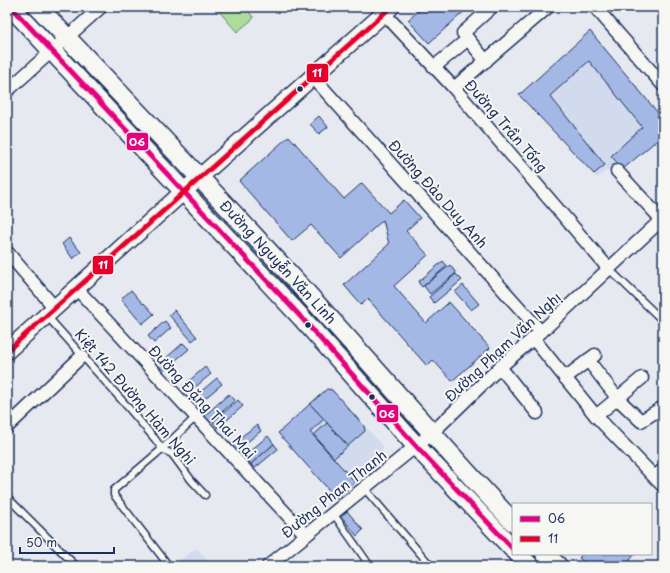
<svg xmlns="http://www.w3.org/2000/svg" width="670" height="573" font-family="'Playpen Sans',sans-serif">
<rect width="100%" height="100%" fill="#e6eaf0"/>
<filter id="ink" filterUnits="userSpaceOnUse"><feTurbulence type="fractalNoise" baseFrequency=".025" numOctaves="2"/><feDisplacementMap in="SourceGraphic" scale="8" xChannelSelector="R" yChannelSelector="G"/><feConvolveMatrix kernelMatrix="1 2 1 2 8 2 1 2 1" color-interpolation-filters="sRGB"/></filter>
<g filter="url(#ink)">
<!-- built -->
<g fill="#d2dbed">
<polygon points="590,31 663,119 663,135 613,177 607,170 597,178 519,95"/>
<polygon points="330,387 383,446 381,459 337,499 278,433"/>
<polygon points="197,548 207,560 211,566 171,566"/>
</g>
<!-- green -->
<polygon fill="#addc9b" stroke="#64867c" points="215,7 245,7 254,18 237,32"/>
<!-- building -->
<g fill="#a4b8e6" stroke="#1b2f5e">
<polygon points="423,7 469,7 429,43 408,20"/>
<polygon points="590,31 663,119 663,135 623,169 611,156 642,127 589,61 550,96 605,165 594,174 519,95"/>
<polygon points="319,116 328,127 319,134 310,124"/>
<polygon points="289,136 344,199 362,183 389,213 404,200 420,218 406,231 428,255 394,286 426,323 449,302 490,348 452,381 433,360 427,366 368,299 361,305 344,285 389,244 383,220 341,258 311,225 292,241 239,181"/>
<polygon points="69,238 81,252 73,259 62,244"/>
<polygon points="443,261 447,266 422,287 418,282"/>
<polygon points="450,265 456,273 430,294 424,286"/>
<polygon points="456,274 462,280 434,303 429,297"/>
<polygon points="463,285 479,304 471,310 455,292"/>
<polygon points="131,290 143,304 144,303 154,314 142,324 121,299"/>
<polygon points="174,310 197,337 192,341 169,315"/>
<polygon points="165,321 171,328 154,343 148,336"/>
<polygon points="183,343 189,349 163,371 158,365"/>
<polygon points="205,367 211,374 187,394 182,387"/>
<polygon points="217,378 222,384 197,405 192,399"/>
<polygon points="327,389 332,390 364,426 365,431 348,446 310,404"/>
<polygon points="229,394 235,400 210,423 204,416"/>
<polygon points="238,400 243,406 218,428 213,422"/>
<polygon points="310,404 324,419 310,432 355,482 337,499 278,433"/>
<polygon points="327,423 348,446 334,458 314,435"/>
<polygon points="257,425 261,431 236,451 231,444"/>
<polygon points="268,436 274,444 251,464 244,456"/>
<polygon points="274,444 278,449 254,469 251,464"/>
<polygon points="347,511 363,530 357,536 341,516"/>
<polygon points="582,554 635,554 625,566 589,566 579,558"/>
</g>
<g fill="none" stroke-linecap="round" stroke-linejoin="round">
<defs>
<g id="lane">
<polyline points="609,269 663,321"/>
<polyline points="47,316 126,405 155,439 162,449 172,454 192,481 205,495"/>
<polyline points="652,475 663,466"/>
<polyline points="364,488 431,566"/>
<polyline points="7,497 76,566"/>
<polyline points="333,513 370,566"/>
<polyline points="169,566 114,495 114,490 162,449 196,417"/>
</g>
<g id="street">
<polyline points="378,7 454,88 609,269"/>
<polyline points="595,7 663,85"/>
<polyline points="486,61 463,33 492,7"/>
<polyline points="434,67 468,39"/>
<polyline points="313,77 541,332"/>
<polyline points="454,88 548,7"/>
<polyline points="7,91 101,7"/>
<polyline points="617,171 661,219"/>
<polyline points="7,252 55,308"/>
<polyline points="77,289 306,535"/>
<polyline points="533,338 596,416 663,486"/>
<polyline points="588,360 618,399 641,421 663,407"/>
<polyline points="500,367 537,413"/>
<polyline points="565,378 595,355"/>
<polyline points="596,416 642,378"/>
<polyline points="7,427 82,356"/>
<polyline points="268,566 432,433 500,367 541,332 658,223 663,215"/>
</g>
<polyline id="secondary" points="7,351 183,192 391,7"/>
<g id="primary">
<polyline points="11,7 300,316 417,447 513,549"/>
<path d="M 38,7 C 130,105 225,202 315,302 C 382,375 445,450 513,522"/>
<polyline points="518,554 530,566"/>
<polyline points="545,554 558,566"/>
</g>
</defs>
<!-- lane casing -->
<use href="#lane" stroke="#1b2f5e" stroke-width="9"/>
<!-- street casing -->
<use href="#street" stroke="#1b2f5e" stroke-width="15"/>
<!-- secondary casing -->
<use href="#secondary" stroke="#1b2f5e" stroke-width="19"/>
<!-- primary casing -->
<use href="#primary" stroke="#1b2f5e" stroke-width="21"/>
<!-- lane -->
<use href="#lane" stroke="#f6f6f2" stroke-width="6"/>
<!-- street -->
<use href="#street" stroke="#f6f6f2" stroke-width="12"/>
<!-- secondary -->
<use href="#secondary" stroke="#f6f6f2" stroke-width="16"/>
<!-- primary -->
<use href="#primary" stroke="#f6f6f2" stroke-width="18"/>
<defs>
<polyline id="bus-1" points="11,7 300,316 417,447 513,549"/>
<polyline id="bus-2" points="7,351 391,7"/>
</defs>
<!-- bus-1 casing -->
<use href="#bus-1" stroke="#f6f6f2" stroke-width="8"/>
<!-- bus-2 casing -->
<use href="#bus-2" stroke="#f6f6f2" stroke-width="8"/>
<!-- bus-1 -->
<use href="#bus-1" stroke="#e5007d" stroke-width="5"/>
<!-- bus-2 -->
<use href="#bus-2" stroke="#e4002b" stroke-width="5"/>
</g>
</g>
<!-- markers -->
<g fill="#1b2f5e" stroke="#f6f6f2" stroke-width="1.5">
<circle cx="300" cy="89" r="3.5"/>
<circle cx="308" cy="325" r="3.5"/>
<circle cx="372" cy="397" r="3.5"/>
</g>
<g text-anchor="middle" stroke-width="4" stroke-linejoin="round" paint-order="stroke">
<!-- street labels -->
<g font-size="14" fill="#1b2f5e" stroke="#f6f6f2">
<text transform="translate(506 126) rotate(49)" y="5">Đường Trần Tống</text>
<text transform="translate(438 194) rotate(48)" y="5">Đường Đào Duy Anh</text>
<text transform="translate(278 262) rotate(47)" y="5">Đường Nguyễn Văn Linh</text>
<text transform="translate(503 347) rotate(-43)" y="5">Đường Phạm Văn Nghị</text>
<text transform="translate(135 397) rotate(49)" y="5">Kiệt 142 Đường Hàm Nghi</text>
<text transform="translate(202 402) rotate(47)" y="5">Đường Đặng Thai Mai</text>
<text transform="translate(334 494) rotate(-39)" y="5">Đường Phan Thanh</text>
</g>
</g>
<g stroke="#f6f6f2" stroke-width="1.5">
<rect x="306" y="63" width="23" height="20" rx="4" fill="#e4002b"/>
<rect x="126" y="132" width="23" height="19" rx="4" fill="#e5007d"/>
<rect x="92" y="255" width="22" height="20" rx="4" fill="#e4002b"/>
<rect x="376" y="404" width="23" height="19" rx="4" fill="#e5007d"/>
</g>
<g font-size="11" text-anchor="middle" font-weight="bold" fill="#fff">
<text x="317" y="77">11</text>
<text x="137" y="146">06</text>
<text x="103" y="269">11</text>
<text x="387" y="418">06</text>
</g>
<!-- margin -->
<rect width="670" height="573" fill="none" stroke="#f6f6f2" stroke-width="24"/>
<rect x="12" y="12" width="646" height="549" fill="none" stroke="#1b2f5e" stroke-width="1.5" filter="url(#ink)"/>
<!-- legend -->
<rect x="512" y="503" width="140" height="52" fill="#f6f6f2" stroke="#9ea6b7"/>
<rect x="520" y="516" width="20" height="6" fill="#e5007d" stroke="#9ea6b7"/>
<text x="548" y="523" font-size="12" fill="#1b2f5e">06</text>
<rect x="520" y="536" width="20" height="6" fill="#e4002b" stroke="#9ea6b7"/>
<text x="548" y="543" font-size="12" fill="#1b2f5e">11</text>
<!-- scale -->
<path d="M20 547v6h94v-6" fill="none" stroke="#1b2f5e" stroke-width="2"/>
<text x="26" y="547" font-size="12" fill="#1b2f5e" stroke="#f6f6f2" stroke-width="3" paint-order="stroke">50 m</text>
</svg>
